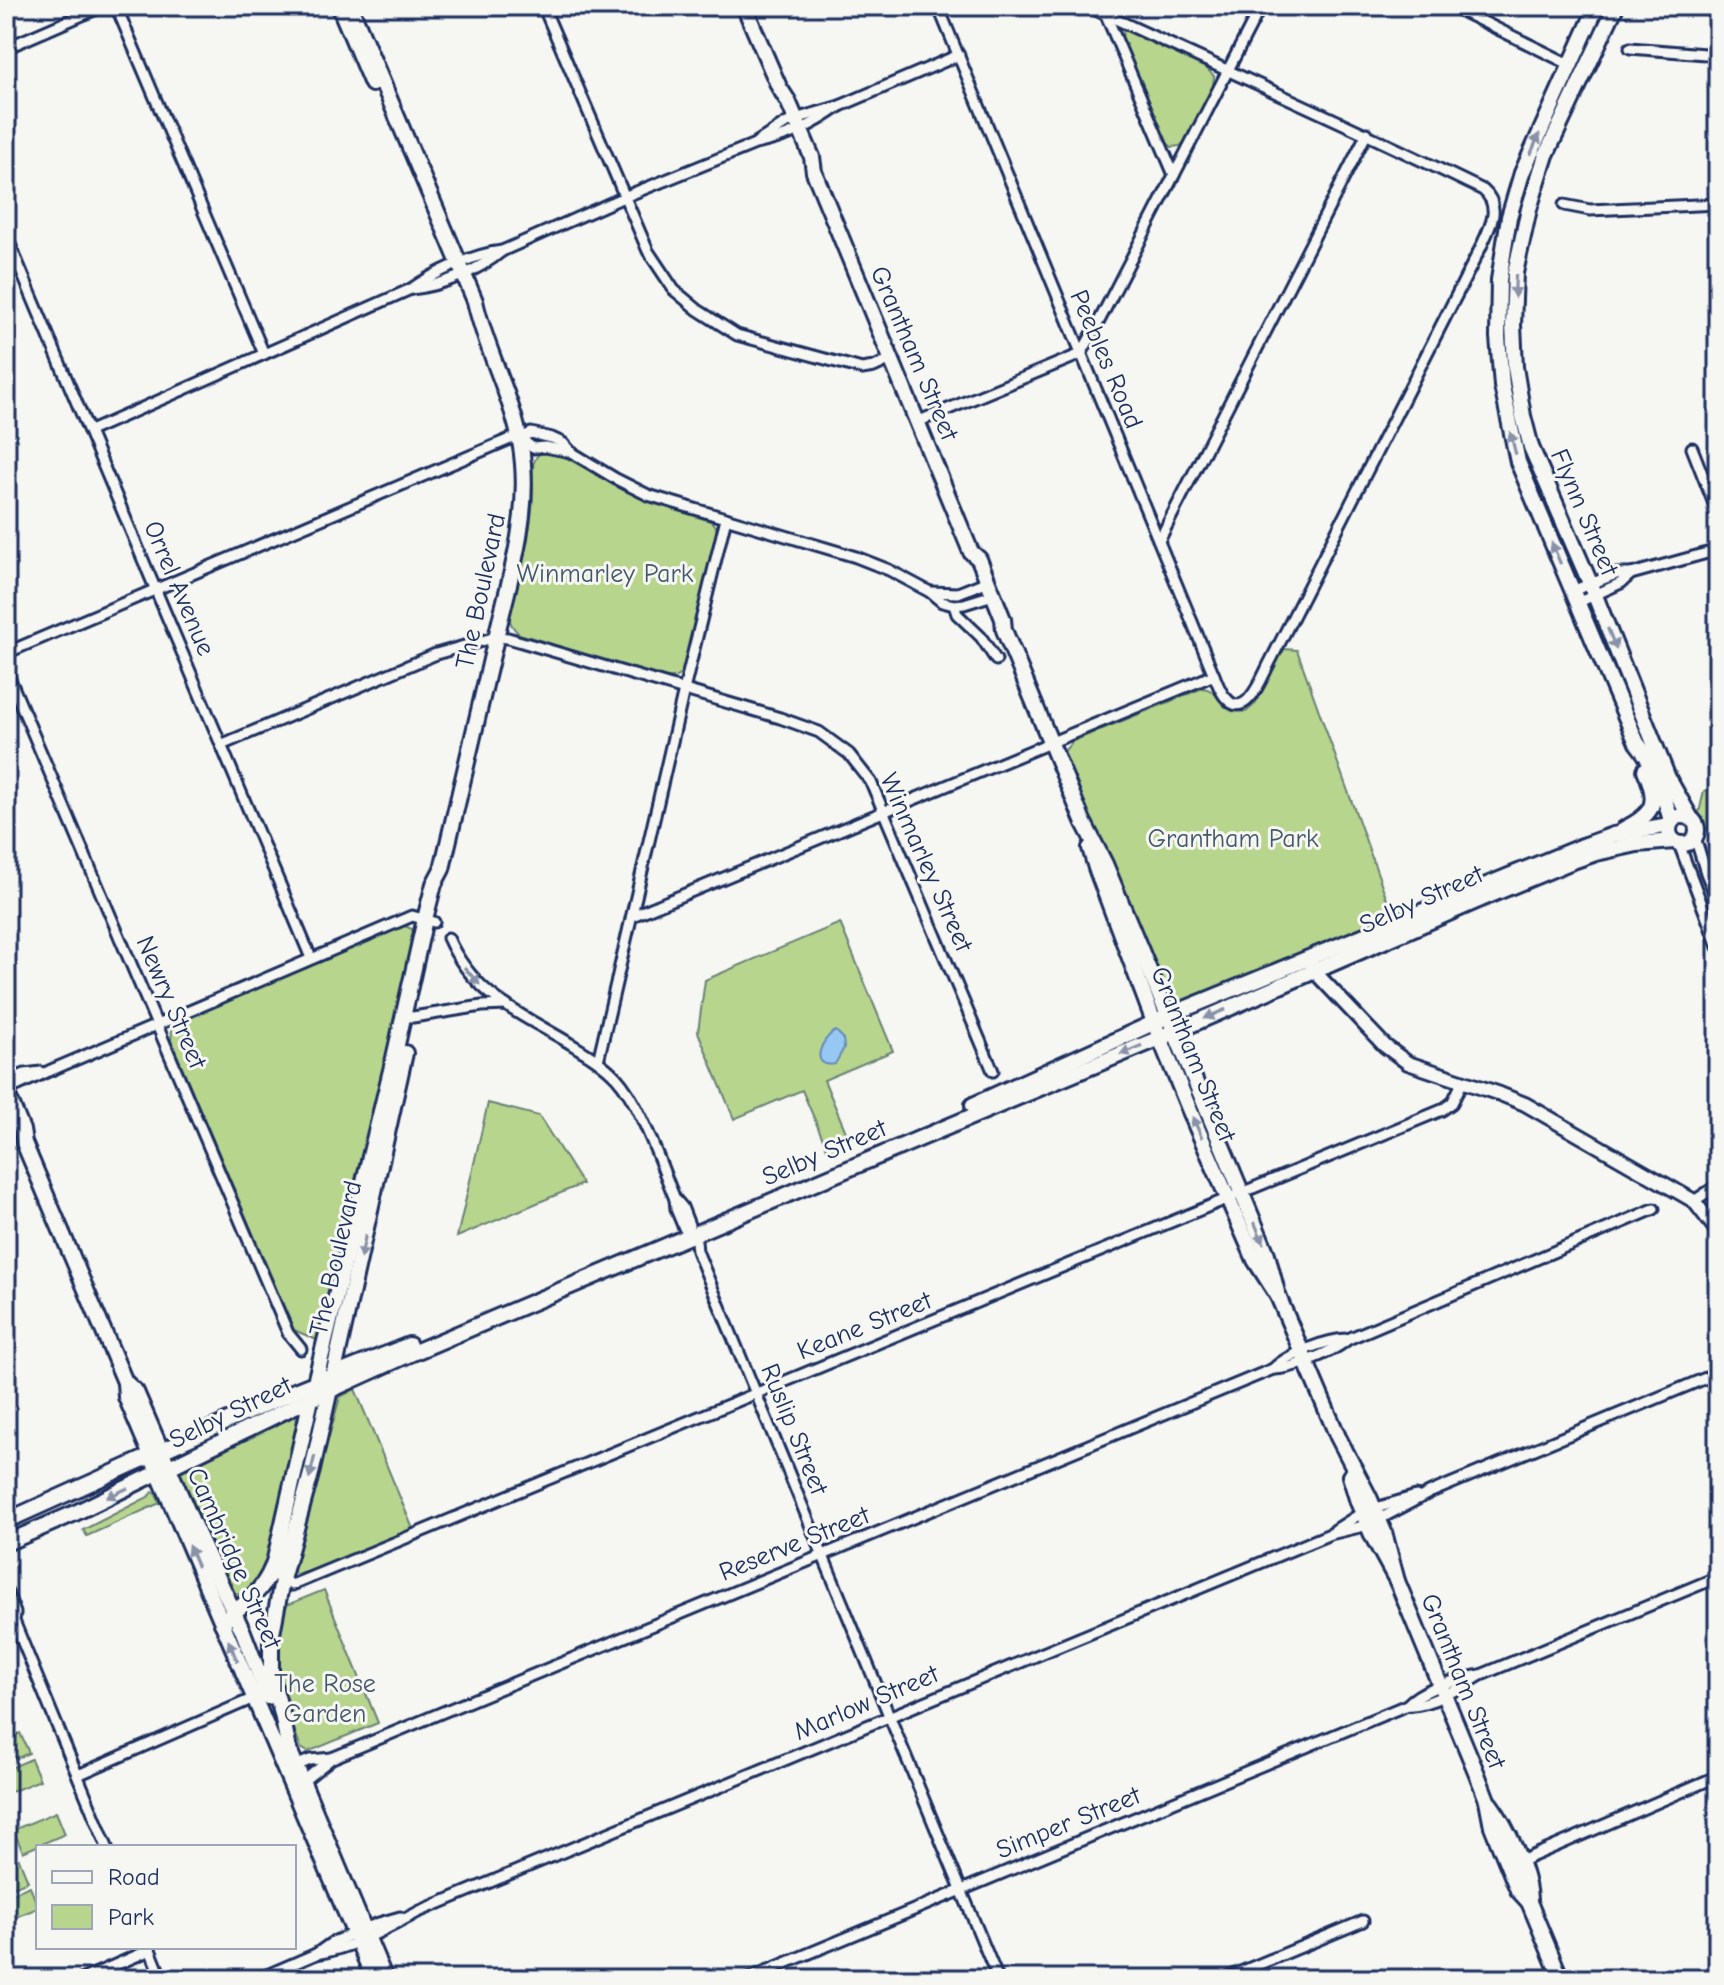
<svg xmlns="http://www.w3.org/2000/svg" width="1724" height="1985" font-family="'Comic Neue',sans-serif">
<rect width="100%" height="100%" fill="#f6f6f2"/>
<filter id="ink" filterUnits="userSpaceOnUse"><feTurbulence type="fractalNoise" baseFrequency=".0125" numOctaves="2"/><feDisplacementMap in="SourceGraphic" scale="16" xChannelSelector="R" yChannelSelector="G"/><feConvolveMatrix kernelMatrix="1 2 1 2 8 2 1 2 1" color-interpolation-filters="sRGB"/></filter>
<g filter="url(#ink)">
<!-- green -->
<g fill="#b7d58d" stroke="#698276" stroke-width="2">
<polygon points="1123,31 1127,31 1206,68 1214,76 1213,87 1185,142 1180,146 1172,147 1166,142 1122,37"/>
<path d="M 543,451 L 559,454 L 647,500 L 710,521 L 716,526 L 717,531 L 684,669 C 679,677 675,679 665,678 L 519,634 C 513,628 510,624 509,616 C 519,573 534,528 533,485 C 533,471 530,459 543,451 Z"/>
<path d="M 1284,649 L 1297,650 L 1394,919 L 1248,977 L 1182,1001 L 1170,1001 L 1167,996 L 1065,760 L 1065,750 L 1073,741 L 1203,688 C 1215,689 1222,703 1232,711 L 1246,712 L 1255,704 Z"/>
<polygon points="1718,785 1718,831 1696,826 1704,791"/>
<polygon points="840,923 893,1051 824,1080 851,1144 829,1153 802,1090 734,1119 698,1032 705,980"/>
<polygon points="405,926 412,929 416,937 417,945 319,1341 294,1330 171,1041 172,1029 178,1021 399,927"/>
<polygon points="488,1103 539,1116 582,1184 457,1237"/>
<polygon points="355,1389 413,1529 315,1570 296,1574 293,1573 294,1563 340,1397"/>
<polygon points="292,1415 299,1421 274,1552 258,1583 246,1593 242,1595 235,1593 228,1588 180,1478 180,1473 187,1465 288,1416"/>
<polygon points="153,1492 156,1494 160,1503 87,1536 83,1530 148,1497"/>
<path d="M 324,1590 L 378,1723 L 308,1752 L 301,1748 C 293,1725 281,1700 278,1675 C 275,1652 280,1627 287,1605 Z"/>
<polygon points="20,1733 29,1753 6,1763 6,1739"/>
<polygon points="31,1759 40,1780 6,1794 6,1770"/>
<polygon points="56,1812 65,1834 23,1852 13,1830"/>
<polygon points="19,1859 28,1881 6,1890 6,1865"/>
<polygon points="30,1886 38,1908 6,1921 6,1896"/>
</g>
<!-- water -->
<path fill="#97c8f3" stroke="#658bb7" stroke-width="2" d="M 836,1031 L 843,1038 L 844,1048 L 835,1064 C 809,1069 820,1038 836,1031 Z"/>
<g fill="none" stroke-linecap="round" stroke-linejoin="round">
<!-- stream -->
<polyline stroke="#658bb7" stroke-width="3" points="1714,801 1718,799"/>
<defs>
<g id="street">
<polyline points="116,6 264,354"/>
<polyline points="543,6 648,251 674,290 698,310 737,335 862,369 874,367 891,359"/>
<path d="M 938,6 L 1214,675 C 1217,682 1220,692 1226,698 C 1245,721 1261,680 1268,666 L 1480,249 C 1489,229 1503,207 1483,190 C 1352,126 1219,67 1087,6"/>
<polyline points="1451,6 1569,64"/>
<polyline points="1106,15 1174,175"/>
<polyline points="6,48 103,6"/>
<polyline points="1630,48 1718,55"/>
<polyline points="757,142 785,124 802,117 840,106 959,55"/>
<polyline points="1564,205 1590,210 1718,204"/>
<polyline points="6,235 311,958"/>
<path d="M 411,289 C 442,286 478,271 502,251 L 624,197 L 755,144 C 787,138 813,126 840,106"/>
<polyline points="917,422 1081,354 1095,329 1261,6"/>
<path d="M 90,431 L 411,289 C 434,273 473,254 502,251"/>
<polyline points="520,438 533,448 545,447 571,452"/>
<polyline points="1692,448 1718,514"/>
<polyline points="1159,541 1367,133"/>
<polyline points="1572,591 1616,574 1631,574 1718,550"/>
<polyline points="930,592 958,593 988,581"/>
<polyline points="1577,603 1621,583 1631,574"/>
<polyline points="954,605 957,614 981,637 996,660"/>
<polyline points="6,653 510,439 520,438 531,433 552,438 563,443 571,452 616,479 648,495 856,557 889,570 930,592 942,602 954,605 964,604 993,595"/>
<polyline points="6,670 288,1333 301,1349"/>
<polyline points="221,745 436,654 496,637 508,638 780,718 819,732 849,754 871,782 993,1071"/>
<polyline points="1695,837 1706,873 1718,902"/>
<polyline points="1679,844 1718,947"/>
<polyline points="632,916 1214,675"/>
<path d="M 448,938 C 473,994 517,1012 566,1041 C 584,1052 602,1062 616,1077 C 641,1104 660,1164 675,1199 L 676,1209 L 684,1228"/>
<polyline points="403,1016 413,1017 482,1006 506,1005"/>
<polyline points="598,1061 684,690 726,518"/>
<polyline points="6,1082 25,1074 41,1072"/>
<polyline points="6,1091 49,1071 412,916 434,922"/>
<polyline points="675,1199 682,1207 689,1225"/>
<polyline points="1694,1201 1718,1185"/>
<polyline points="693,1234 696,1241 697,1251 998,1979"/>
<path d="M 1273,1369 C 1291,1370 1335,1351 1348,1339 L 1654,1209"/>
<polyline points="1335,1530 1363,1512 1416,1496"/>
<polyline points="278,1578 292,1585 1442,1110 1452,1103 1463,1081"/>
<polyline points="6,1590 15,1613 14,1621 107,1847"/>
<path d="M 1407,1705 C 1429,1707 1462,1687 1481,1675 L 1718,1577"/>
<polyline points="293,1767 310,1760 332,1758"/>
<polyline points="78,1775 254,1698"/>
<path d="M 302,1782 L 332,1758 L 1273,1369 C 1287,1354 1328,1339 1348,1339"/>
<polyline points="1519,1862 1718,1776"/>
<polyline points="149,1947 162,1979"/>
<path d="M 316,1954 C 353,1948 386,1929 418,1912 L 1330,1534 L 1368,1525 L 1431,1492 L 1718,1373"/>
<polyline points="83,1979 150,1950"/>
<polyline points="258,1979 316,1954 333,1942 379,1923 400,1917"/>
<path d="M 747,1979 L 1407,1705 C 1423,1688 1458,1679 1481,1675"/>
<polyline points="1224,1979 1363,1921"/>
<polyline points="1707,1979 1718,1974"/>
</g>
<polyline id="secondary" points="1308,958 1315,972 1349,1008 1385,1046 1408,1063 1500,1094 1525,1104 1694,1201 1718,1232"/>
<g id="primary">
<polyline points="339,6 372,84"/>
<polyline points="744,6 779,87 788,101 812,157 814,172 971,552 979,559 1003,619 1004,630 1083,821 1105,864 1267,1254 1278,1296"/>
<path d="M 1597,6 L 1522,173 L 1509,217 L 1499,280 L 1498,337 L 1502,386 L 1518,462 L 1637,743 C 1656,766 1663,792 1671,821"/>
<polyline points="1616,6 1546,155 1529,209 1515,273 1513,325 1515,367 1523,416 1531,447 1590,583 1668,778 1690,817"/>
<circle cx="1683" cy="830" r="14"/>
<path d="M 1624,829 C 1655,814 1659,802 1645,770"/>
<polyline points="1090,848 1096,868 1160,1038 1197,1128 1255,1260 1278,1296 1338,1437 1369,1497 1384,1532 1397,1581"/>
<polyline points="6,1091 22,1130 24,1143 125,1382 126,1397 374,1979"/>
<polyline points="973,1105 1182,1010 1580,847 1613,835 1669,825"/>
<polyline points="125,1382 136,1392 193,1524 243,1632 268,1697"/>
<polyline points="1350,1476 1358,1502 1373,1537 1397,1581 1477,1774 1487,1800 1492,1826 1518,1890 1529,1902 1561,1979"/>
<polyline points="6,1521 297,1390 409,1345"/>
<polyline points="6,1543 75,1513 295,1406 410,1354 1011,1100 1160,1038 1490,895 1570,862 1596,853 1637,844 1674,841"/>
<path d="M 222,1623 C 245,1602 266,1591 275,1559 L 311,1399 L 394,1058 L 425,919 L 434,884 L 442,869 C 460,792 478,715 496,638 C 509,581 528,523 523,464 C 519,406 487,357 475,301 L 350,6"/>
<polyline points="286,1742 385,1979"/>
<polyline points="289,1750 282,1714 271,1676 271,1639 282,1580 312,1470 405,1053"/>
<path d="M 1490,1804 C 1507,1827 1529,1873 1529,1902"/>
</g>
</defs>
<!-- street casing -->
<use href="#street" stroke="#1b2f5e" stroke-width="15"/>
<!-- secondary casing -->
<use href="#secondary" stroke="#1b2f5e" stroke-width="18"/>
<!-- primary casing -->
<use href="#primary" stroke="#1b2f5e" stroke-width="20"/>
<!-- street -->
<use href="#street" stroke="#f6f6f2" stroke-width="9"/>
<!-- secondary -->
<use href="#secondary" stroke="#f6f6f2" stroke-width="12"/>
<!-- primary -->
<use href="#primary" stroke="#f6f6f2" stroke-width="14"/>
</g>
<!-- one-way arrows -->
<defs><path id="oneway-solid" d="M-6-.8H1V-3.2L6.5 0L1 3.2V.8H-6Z" transform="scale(2)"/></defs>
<g fill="#8892a8">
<use href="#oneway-solid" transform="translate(1535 144) rotate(-67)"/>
<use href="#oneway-solid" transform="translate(1515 286) rotate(93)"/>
<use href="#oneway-solid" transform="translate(1513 443) rotate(-104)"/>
<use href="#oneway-solid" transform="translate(1556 553) rotate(-113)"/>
<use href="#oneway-solid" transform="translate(1612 639) rotate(68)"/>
<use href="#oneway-solid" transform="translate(472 976) rotate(48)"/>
<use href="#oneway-solid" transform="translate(1215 1014) rotate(157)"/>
<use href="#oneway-solid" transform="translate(1131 1050) rotate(157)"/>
<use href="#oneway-solid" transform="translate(1197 1127) rotate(-113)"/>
<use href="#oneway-solid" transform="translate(1259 1233) rotate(67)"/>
<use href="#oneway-solid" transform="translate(363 1247) rotate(102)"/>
<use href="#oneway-solid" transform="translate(312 1467) rotate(104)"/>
<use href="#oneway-solid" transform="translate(117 1493) rotate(155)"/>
<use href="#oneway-solid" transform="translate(193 1556) rotate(-113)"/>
<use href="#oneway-solid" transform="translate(233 1651) rotate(-114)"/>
</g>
</g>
<g text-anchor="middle" stroke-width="6" stroke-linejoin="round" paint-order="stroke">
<!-- street labels -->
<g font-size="26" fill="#1b2f5e" stroke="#f6f6f2">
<text transform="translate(915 353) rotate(67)" y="9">Grantham Street</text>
<text transform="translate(1107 359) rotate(67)" y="9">Peebles Road</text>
<text transform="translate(1585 512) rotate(67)" y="9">Flynn Street</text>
<text transform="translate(180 588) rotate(67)" y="9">Orrel Avenue</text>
<text transform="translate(480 591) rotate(-78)" y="9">The Boulevard</text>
<text transform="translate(927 862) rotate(66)" y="9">Winmarley Street</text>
<text transform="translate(1421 899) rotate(-24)" y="9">Selby Street</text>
<text transform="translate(172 1002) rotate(67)" y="9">Newry Street</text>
<text transform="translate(1194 1054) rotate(68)" y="9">Grantham Street</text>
<text transform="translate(824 1152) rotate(-23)" y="9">Selby Street</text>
<text transform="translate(335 1258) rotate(-77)" y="9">The Boulevard</text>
<text transform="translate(864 1325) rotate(-22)" y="9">Keane Street</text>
<text transform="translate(230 1412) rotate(-26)" y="9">Selby Street</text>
<text transform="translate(795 1429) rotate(68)" y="9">Ruslip Street</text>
<text transform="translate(794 1543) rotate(-22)" y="9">Reserve Street</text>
<text transform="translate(235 1558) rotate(66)" y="9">Cambridge Street</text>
<text transform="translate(1464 1681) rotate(68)" y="9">Grantham Street</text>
<text transform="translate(866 1702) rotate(-23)" y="9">Marlow Street</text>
<text transform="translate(1068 1822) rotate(-22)" y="9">Simper Street</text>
</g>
<!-- park labels -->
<g font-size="26" fill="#42586a" stroke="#f6f6f2">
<text x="605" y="582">Winmarley Park</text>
<text x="1233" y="847">Grantham Park</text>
<text x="325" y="1692">The Rose<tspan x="325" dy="30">Garden</tspan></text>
</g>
</g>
<!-- margin -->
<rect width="1724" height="1985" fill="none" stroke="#f6f6f2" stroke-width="32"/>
<rect x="16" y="16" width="1692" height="1953" fill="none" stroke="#1b2f5e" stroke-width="3" filter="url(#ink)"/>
<!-- legend -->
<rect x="36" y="1845" width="260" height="104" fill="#f6f6f2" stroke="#9ea6b7" stroke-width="2"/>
<rect x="52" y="1871" width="40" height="12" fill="#f6f6f2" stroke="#9ea6b7" stroke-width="2"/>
<text x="108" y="1885" font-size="24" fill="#1b2f5e">Road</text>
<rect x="52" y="1905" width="40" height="24" fill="#b7d58d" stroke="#9ea6b7" stroke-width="2"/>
<text x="108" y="1925" font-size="24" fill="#1b2f5e">Park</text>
</svg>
